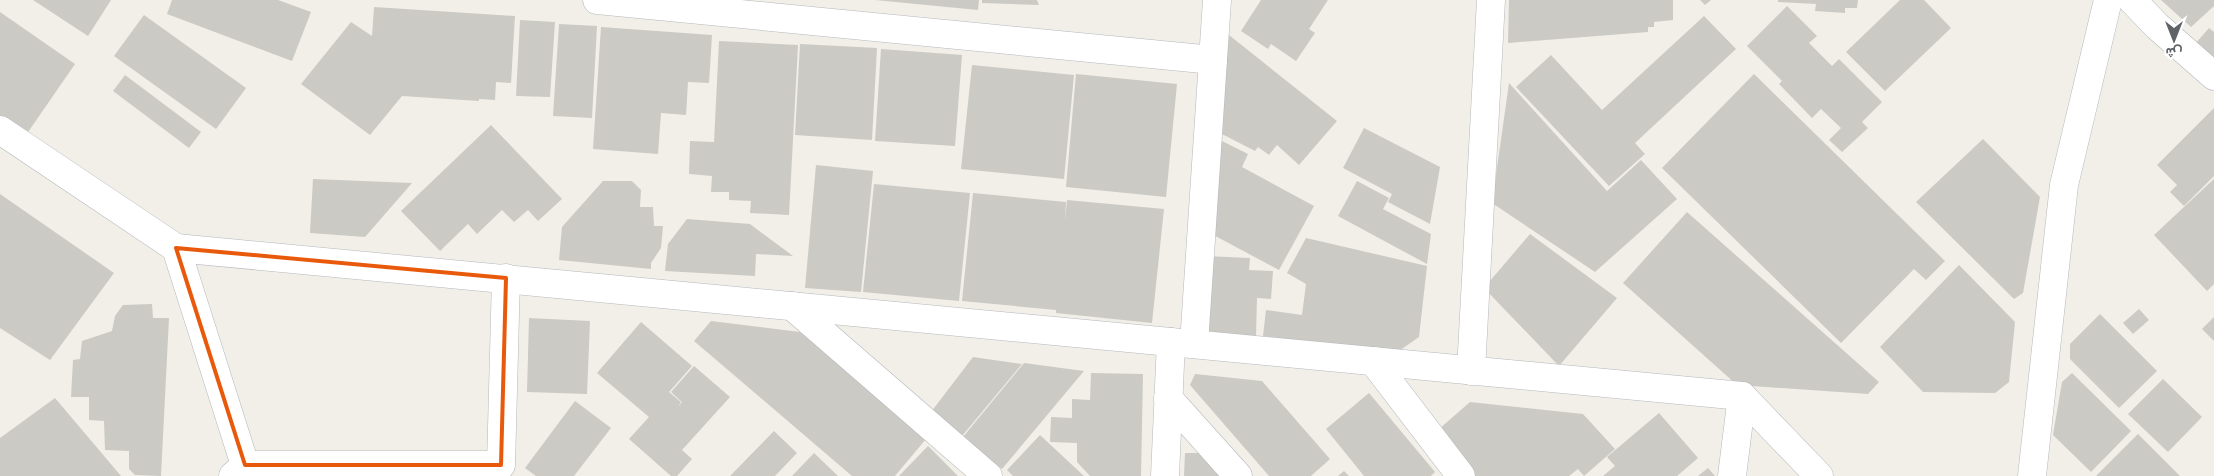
<svg xmlns="http://www.w3.org/2000/svg" width="2214" height="476" font-family="'PT Sans',Vazirmatn,sans-serif">
<rect width="100%" height="100%" fill="#f1efe8"/>
<!-- building -->
<g fill="#cccac5">
<polygon points="33,0 111,0 88,36"/>
<polygon points="172,0 278,0 311,12 292,61 167,14"/>
<polygon points="875,0 979,0 978,10"/>
<polygon points="982,0 1037,0 1039,5 982,3"/>
<polygon points="1261,0 1328,0 1309,29 1315,33 1296,61 1271,44 1268,49 1241,31"/>
<polygon points="1509,0 1673,0 1673,20 1654,22 1654,27 1648,27 1648,32 1508,43"/>
<polygon points="1700,0 1711,0 1705,5"/>
<polygon points="1778,0 1858,0 1857,8 1845,8 1845,13 1815,11 1816,4 1778,2"/>
<polygon points="1900,0 1924,0 1951,28 1885,91 1846,52"/>
<polygon points="2161,0 2214,0 2214,6 2191,27"/>
<polygon points="1787,6 1817,36 1809,43 1832,66 1839,59 1882,102 1862,122 1868,128 1842,152 1829,140 1841,128 1821,109 1812,118 1779,84 1782,81 1747,46"/>
<polygon points="374,7 515,16 511,83 496,82 495,100 479,99 479,101 402,96 370,135 301,84 351,22 372,36"/>
<polygon points="0,12 75,64 26,135 0,118"/>
<polygon points="144,15 246,88 216,129 114,56"/>
<polygon points="1704,16 1736,49 1635,143 1645,154 1609,186 1516,87 1551,55 1602,110"/>
<polygon points="520,20 555,22 550,97 516,96"/>
<polygon points="559,24 597,26 592,118 553,116"/>
<polygon points="601,27 712,35 709,83 688,82 686,115 661,113 658,154 593,149"/>
<polygon points="2209,28 2214,32 2214,73 2188,52"/>
<polygon points="1229,35 1337,121 1299,165 1277,145 1269,155 1258,147 1255,151 1220,133"/>
<polygon points="719,41 798,45 789,215 750,213 751,201 729,200 729,192 711,192 712,176 689,174 690,141 714,142"/>
<polygon points="800,44 877,48 872,140 795,135"/>
<polygon points="881,49 962,55 955,146 875,141"/>
<polygon points="972,65 1074,75 1064,179 961,169"/>
<polygon points="1076,74 1177,84 1166,197 1066,187"/>
<polygon points="1754,74 1945,261 1926,280 1914,269 1841,343 1662,168"/>
<polygon points="125,75 201,132 189,148 113,91"/>
<polygon points="1509,83 1607,191 1641,160 1677,199 1595,272 1492,203"/>
<polygon points="2214,108 2214,176 2184,206 2170,192 2177,185 2157,165"/>
<polygon points="491,125 562,199 538,221 528,210 514,222 502,210 477,234 468,224 440,251 401,211"/>
<polygon points="1364,128 1440,167 1430,224 1388,202 1392,194 1343,168"/>
<polygon points="1216,138 1248,154 1242,167 1314,206 1279,270 1206,231"/>
<polygon points="1983,139 2040,197 2023,293 2014,299 1916,202"/>
<polygon points="816,165 873,171 861,292 805,288"/>
<polygon points="313,179 412,183 365,237 310,233"/>
<polygon points="2214,179 2214,284 2207,291 2154,235"/>
<polygon points="603,181 632,181 641,190 640,207 653,207 654,226 663,226 661,248 651,263 651,269 559,260 562,227"/>
<polygon points="1357,181 1389,198 1383,209 1431,234 1427,264 1338,216"/>
<polygon points="874,184 970,193 959,301 863,292"/>
<polygon points="973,193 1066,202 1065,221 1067,200 1164,209 1152,323 1056,313 1056,310 962,301"/>
<polygon points="0,194 114,273 50,360 0,328"/>
<polygon points="1687,212 1879,382 1868,394 1737,385 1623,283"/>
<polygon points="687,219 750,224 793,256 756,254 755,276 665,271 668,244"/>
<polygon points="1530,234 1617,298 1559,366 1484,288"/>
<polygon points="1306,238 1427,266 1419,337 1396,353 1263,336 1266,310 1302,315 1306,284 1287,273"/>
<polygon points="1205,256 1250,258 1249,270 1273,271 1271,299 1257,298 1256,336 1202,333"/>
<polygon points="1959,265 2015,322 2009,382 1995,393 1923,392 1880,347"/>
<polygon points="152,304 153,318 169,318 161,476 135,475 129,469 129,451 105,450 104,421 89,420 89,397 71,397 73,360 80,359 82,341 112,331 115,316 123,305"/>
<polygon points="2139,309 2149,320 2133,334 2123,323"/>
<polygon points="2100,314 2157,371 2119,408 2070,359 2070,344"/>
<polygon points="2214,317 2214,341 2202,329"/>
<polygon points="529,318 590,321 587,394 527,392"/>
<polygon points="711,321 800,332 926,439 895,476 852,476 694,341"/>
<polygon points="641,322 692,366 669,392 681,402 678,407 682,402 671,392 694,366 730,397 682,450 692,459 677,476 671,476 629,439 649,417 597,373"/>
<polygon points="973,357 1022,364 962,436 931,412"/>
<polygon points="1024,363 1084,371 1002,469 963,437"/>
<polygon points="1091,373 1143,374 1141,476 1090,476 1077,462 1077,443 1050,442 1051,417 1072,418 1072,399 1090,400"/>
<polygon points="2072,373 2131,431 2091,472 2053,435 2062,382"/>
<polygon points="1195,374 1262,381 1330,459 1311,476 1269,476 1190,385"/>
<polygon points="2163,379 2202,417 2168,452 2128,414"/>
<polygon points="1369,393 1435,472 1431,476 1364,476 1326,429"/>
<polygon points="55,398 121,476 0,476 0,438"/>
<polygon points="575,401 611,428 574,476 536,476 525,468"/>
<polygon points="1470,402 1583,414 1615,449 1584,476 1578,469 1569,476 1466,476 1431,436"/>
<polygon points="1659,413 1698,458 1677,476 1603,476 1615,466 1607,457"/>
<polygon points="774,431 797,453 775,476 730,476"/>
<polygon points="2138,434 2180,476 2096,476"/>
<polygon points="1040,435 1084,476 1013,476 1007,470"/>
<polygon points="928,446 958,476 899,476"/>
<polygon points="814,453 838,476 792,476"/>
<polygon points="1185,453 1215,453 1233,476 1184,476"/>
<polygon points="1708,468 1715,476 1698,476"/>
<polygon points="1344,471 1349,476 1338,476"/>
</g>
<g fill="none" stroke-linecap="round" stroke-linejoin="round">
<defs>
<g id="street">
<polyline points="597,0 1213,60"/>
<polyline points="2132,0 2157,26 2214,76"/>
<polyline points="0,130 176,248 245,465"/>
<polyline points="176,248 1742,396 1819,476"/>
<polyline points="792,306 988,476"/>
<polyline points="1194,344 1217,0"/>
<polyline points="1373,361 1461,476"/>
<polyline points="1471,371 1491,0"/>
<polyline points="1168,398 1238,476"/>
<polyline points="233,476 245,465 501,465 506,278"/>
<polyline points="1165,476 1171,342"/>
<polyline points="1732,476 1742,396"/>
<polyline points="2032,476 2064,185 2108,0"/>
</g>
</defs>
<!-- street casing -->
<use href="#street" stroke="#b5b8bc" stroke-width="29"/>
<!-- street -->
<use href="#street" stroke="#fff" stroke-width="28"/>
</g>
<!-- marked area -->
<path fill="none" stroke="#e8590c" stroke-width="4" stroke-linejoin="round" d="M 176,248 L 506,278 L 501,465 L 245,465 Z"/>
<!-- north arrow -->
<g transform="translate(2174 40) rotate(180)" stroke="#ffffff" stroke-width="4" paint-order="stroke">
<path d="M0-4L9 19L0 12L-9 19Z" fill="#5f6368"/>
<text y="-8" font-size="14" font-weight="bold" text-anchor="middle" fill="#5f6368">ش</text>
</g>
</svg>
